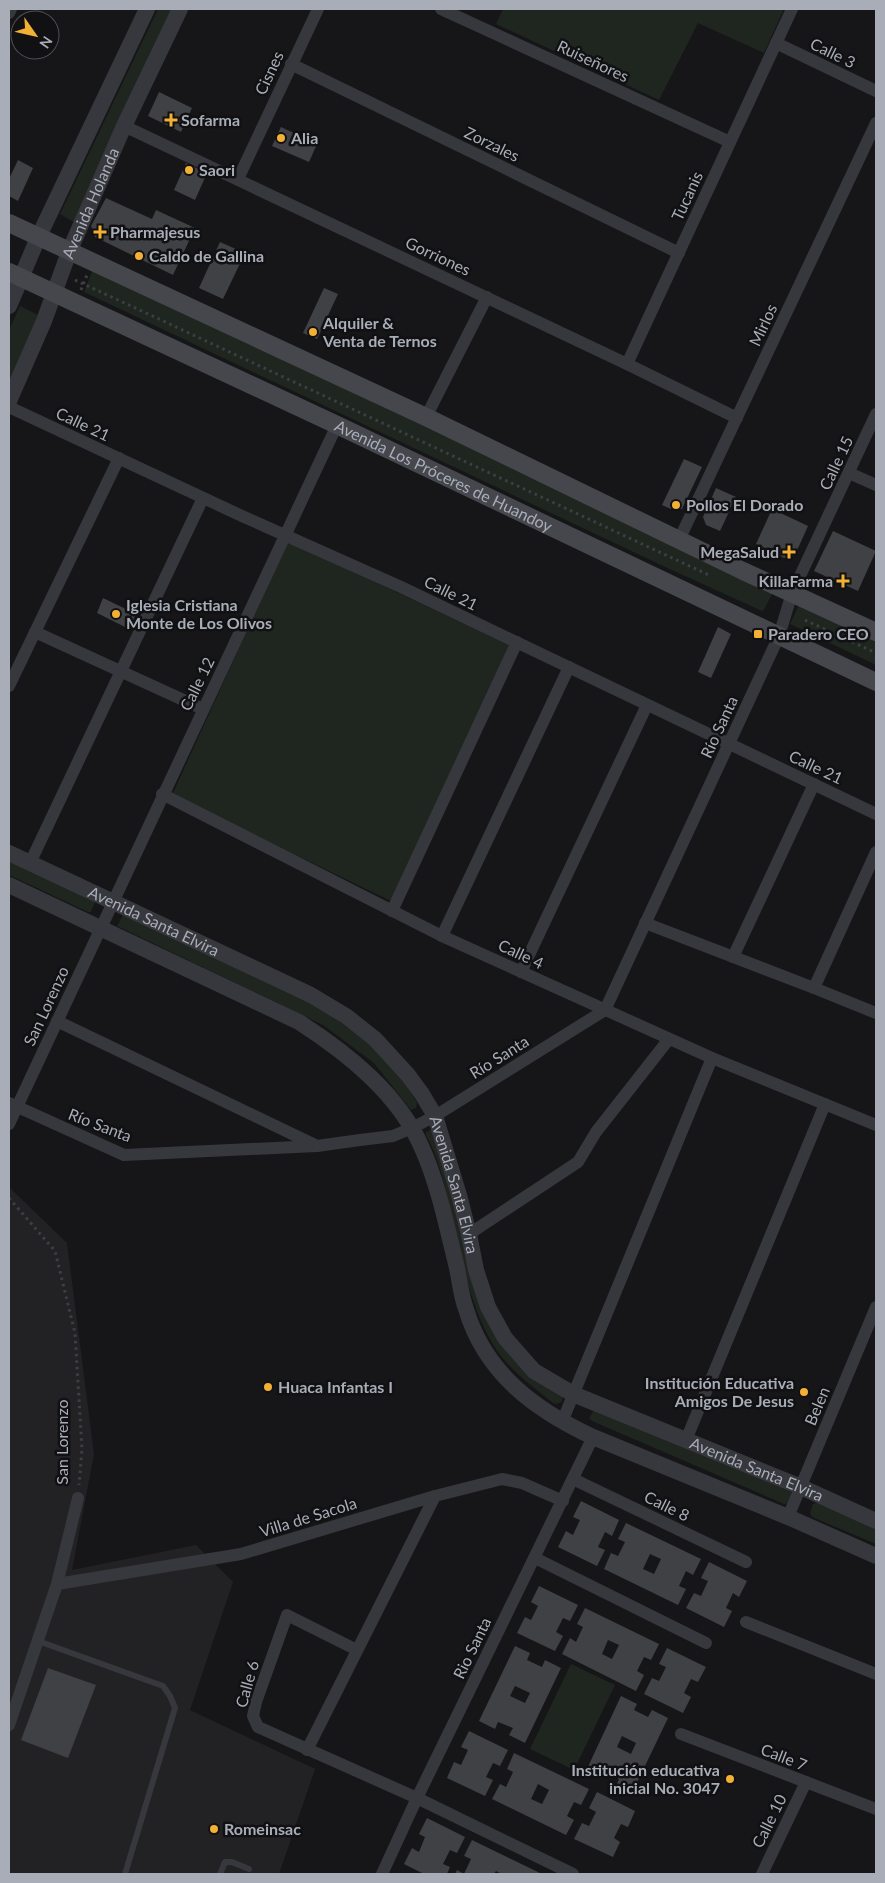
<svg xmlns="http://www.w3.org/2000/svg" width="885" height="1883" font-family="Lato,sans-serif">
<rect width="100%" height="100%" fill="#161618"/>
<!-- built -->
<polygon fill="#222225" points="9,1187 67,1243 94,1454 72,1570 196,1545 233,1582 190,1710 315,1769 279,1874 9,1874"/>
<!-- green -->
<g fill="#1e261f">
<polygon points="158,9 177,9 75,223 60,214"/>
<polygon points="503,9 784,9 764,53 698,23 659,100 496,24"/>
<polygon points="93,269 775,588 764,610 762,611 663,566 84,292"/>
<polygon points="20,306 42,317 9,388 9,330"/>
<polygon points="288,541 511,646 393,902 172,795"/>
<polygon points="799,605 876,636 876,665 790,624"/>
<polygon points="9,859 95,902 91,912 88,912 9,875"/>
<polygon points="124,913 324,1009 374,1048 404,1082 417,1102 416,1108 411,1110 374,1063 323,1025 117,926"/>
<path d="M 431,1130 L 435,1132 L 485,1313 L 563,1394 L 562,1402 L 557,1404 L 553,1403 C 537,1390 519,1377 505,1361 C 472,1321 463,1263 452,1215 C 445,1188 440,1160 426,1135 L 426,1132 Z"/>
<polygon points="596,1407 791,1492 792,1495 789,1503 784,1504 592,1421 589,1418"/>
<polygon points="817,1503 876,1528 876,1544 812,1517 810,1513 813,1504"/>
<polygon points="571,1664 615,1685 574,1770 530,1749"/>
</g>
<!-- building -->
<g fill="#404145" fill-rule="evenodd">
<polygon points="159,92 192,108 181,132 148,116"/>
<polygon points="281,127 317,144 309,162 272,146"/>
<polygon points="18,160 33,168 18,201 9,196 9,179"/>
<polygon points="186,163 207,173 195,200 174,190"/>
<polygon points="106,198 152,219 156,210 195,228 173,275 95,237 91,226"/>
<polygon points="220,242 245,253 223,299 199,288"/>
<polygon points="324,288 338,294 317,339 303,333"/>
<polygon points="684,459 702,467 682,509 671,509 662,505"/>
<polygon points="716,488 736,497 720,531 706,525 703,517"/>
<polygon points="772,509 808,526 795,555 784,558 756,544"/>
<polygon points="833,531 876,551 858,591 814,571"/>
<polygon points="103,598 136,614 129,629 97,613"/>
<polygon points="718,627 731,634 711,678 698,672"/>
<polygon points="581,1501 619,1520 612,1536 605,1532 598,1547 605,1550 597,1566 558,1547 566,1531 573,1535 580,1520 573,1517"/>
<path d="M 626,1523 L 701,1559 L 693,1575 L 686,1571 L 679,1586 L 686,1589 L 678,1605 L 604,1569 L 611,1553 L 618,1556 L 625,1542 L 618,1539 ZM 650,1554 L 661,1559 L 654,1574 L 643,1569 Z"/>
<polygon points="709,1562 747,1581 739,1597 733,1593 726,1608 732,1611 724,1627 686,1608 694,1593 701,1596 708,1581 701,1578"/>
<polygon points="539,1586 578,1605 570,1621 563,1618 556,1632 563,1636 555,1651 517,1633 525,1617 531,1620 538,1606 531,1602"/>
<path d="M 585,1608 L 659,1644 L 651,1660 L 644,1657 L 637,1671 L 644,1675 L 636,1691 L 562,1654 L 570,1638 L 576,1642 L 583,1627 L 577,1624 ZM 608,1640 L 619,1645 L 612,1659 L 602,1654 Z"/>
<path d="M 515,1646 L 530,1653 L 527,1660 L 542,1667 L 545,1660 L 561,1668 L 525,1743 L 509,1735 L 513,1728 L 498,1722 L 495,1729 L 479,1721 ZM 515,1686 L 530,1693 L 525,1703 L 510,1696 Z"/>
<polygon points="667,1648 706,1667 698,1682 691,1679 684,1693 691,1697 683,1713 644,1694 652,1678 659,1681 666,1667 659,1664"/>
<polygon points="48,1668 96,1685 68,1758 21,1740"/>
<path d="M 621,1696 L 637,1704 L 634,1710 L 648,1717 L 652,1710 L 668,1718 L 632,1793 L 616,1786 L 619,1779 L 605,1772 L 602,1779 L 586,1771 ZM 622,1736 L 636,1743 L 631,1754 L 617,1747 Z"/>
<polygon points="469,1731 508,1750 500,1766 493,1763 486,1777 493,1780 485,1796 447,1778 454,1762 461,1765 468,1750 461,1747"/>
<path d="M 514,1753 L 589,1789 L 581,1805 L 574,1802 L 567,1816 L 574,1820 L 566,1835 L 492,1799 L 500,1784 L 506,1787 L 513,1772 L 507,1769 ZM 538,1784 L 549,1790 L 542,1804 L 531,1799 Z"/>
<polygon points="597,1792 635,1811 628,1827 621,1824 614,1838 620,1842 613,1857 574,1839 582,1823 589,1826 596,1812 589,1808"/>
<polygon points="427,1818 465,1837 457,1853 450,1850 443,1864 450,1867 447,1874 424,1874 404,1864 412,1848 419,1852 425,1837 419,1834"/>
<polygon points="472,1840 509,1858 542,1874 502,1874 496,1871 494,1874 455,1874 457,1870 464,1874 471,1859 464,1856"/>
</g>
<g fill="none" stroke-linecap="round" stroke-linejoin="round">
<!-- path -->
<g stroke="#3d3f44" stroke-width="3" stroke-dasharray="2.5 4" stroke-linecap="butt">
<polyline points="75,280 711,576"/>
<polyline points="81,290 87,275"/>
<polyline points="805,620 876,653"/>
<polyline points="9,1198 55,1251 75,1333 82,1449 79,1485"/>
</g>
<!-- service -->
<g stroke="#37383d" stroke-width="6">
<polyline points="38,1641 163,1686 170,1696 175,1708 125,1874"/>
<polyline points="220,1874 225,1862 232,1862 249,1869"/>
</g>
<!-- minor -->
<g stroke="#37383d" stroke-width="12">
<polyline points="441,9 730,142"/>
<polyline points="9,13 11,9"/>
<polyline points="776,43 876,91"/>
<polyline points="291,64 679,253"/>
<polyline points="124,126 627,364 737,418"/>
<polyline points="238,179 318,9"/>
<polyline points="627,364 792,9"/>
<polyline points="9,407 242,516 401,587 876,814"/>
<polyline points="426,417 487,297"/>
<polyline points="849,473 876,485"/>
<polyline points="679,540 876,123"/>
<polyline points="35,632 203,709"/>
<polyline points="9,686 119,458"/>
<polyline points="162,794 442,936 712,1058 876,1125"/>
<polyline points="30,863 203,498"/>
<polyline points="392,911 517,642"/>
<polyline points="645,923 814,988 876,1013"/>
<polyline points="442,936 569,667"/>
<polyline points="733,957 814,784"/>
<polyline points="521,972 647,705"/>
<polyline points="814,988 876,852"/>
<polyline points="57,1021 315,1145"/>
<polyline points="9,1103 124,1155 317,1146 360,1140 393,1136 412,1128 435,1116 605,1010 779,636 792,593 876,414"/>
<polyline points="9,1124 337,425"/>
<polyline points="469,1234 578,1162 596,1132 669,1039"/>
<polyline points="562,1422 712,1058"/>
<polyline points="686,1440 825,1104"/>
<polyline points="573,1479 746,1562"/>
<polyline points="788,1517 876,1307"/>
<polyline points="535,1558 706,1643"/>
<polyline points="57,1584 241,1554 435,1496 502,1479 522,1483 563,1501"/>
<polyline points="746,1622 876,1674"/>
<polyline points="357,1650 287,1615 256,1702 253,1716 258,1727 417,1798 573,1874"/>
<polyline points="9,1725 57,1584 78,1498"/>
<polyline points="681,1734 876,1809"/>
<polyline points="307,1750 435,1496"/>
<polyline points="382,1874 417,1798 593,1437"/>
<polyline points="762,1874 806,1782"/>
</g>
<!-- tertiary -->
<g stroke="#37383d" stroke-width="16">
<polyline points="9,306 38,238 147,9"/>
<path id="s1" d="M 9,401 L 44,321 L 69,252 L 124,126 L 180,9"/>
<path id="s2" d="M 9,853 L 311,995 L 346,1016 L 375,1039 L 408,1075 L 422,1094 L 435,1116 L 443,1142 L 459,1195 L 469,1234 L 476,1270 L 488,1307 L 505,1338 L 534,1371 L 573,1394 L 801,1487 L 876,1521"/>
<path d="M 9,885 L 299,1022 C 347,1053 399,1094 422,1148 C 439,1186 447,1228 457,1268 C 460,1282 461,1296 466,1309 C 485,1373 535,1410 593,1437 L 788,1517 L 876,1556"/>
</g>
<!-- secondary -->
<g stroke="#45474d" stroke-width="18">
<polyline points="9,223 426,417 743,571 876,632"/>
<path id="s3" d="M 9,272 L 337,425 L 876,682"/>
</g>
</g>
<!-- markers -->
<g fill="#f2b134" stroke="#111113" stroke-width="2">
<path d="M168.5 112.5h5v5h5v5h-5v5h-5v-5h-5v-5h5z"/>
<circle cx="281" cy="138" r="5"/>
<circle cx="189" cy="170" r="5"/>
<path d="M97.5 224.5h5v5h5v5h-5v5h-5v-5h-5v-5h5z"/>
<circle cx="139" cy="256" r="5"/>
<circle cx="313" cy="332" r="5"/>
<circle cx="676" cy="505" r="5"/>
<path d="M786.5 544.5h5v5h5v5h-5v5h-5v-5h-5v-5h5z"/>
<path d="M840.5 573.5h5v5h5v5h-5v5h-5v-5h-5v-5h5z"/>
<circle cx="116" cy="614" r="5"/>
<rect x="753" y="629" width="10" height="10" rx="2.5"/>
<circle cx="268" cy="1387" r="5"/>
<circle cx="804" cy="1392" r="5"/>
<circle cx="730" cy="1779" r="5"/>
<circle cx="214" cy="1829" r="5"/>
</g>
<g text-anchor="middle" stroke-width="5" stroke-linejoin="round" paint-order="stroke">
<!-- street labels -->
<g font-size="16" fill="#a8adb8" stroke="#111113">
<text transform="translate(833 53) rotate(26)" y="6">Calle 3</text>
<text transform="translate(593 61) rotate(25)" y="6">Ruiseñores</text>
<text transform="translate(269 73) rotate(-65)" y="6">Cisnes</text>
<text transform="translate(492 144) rotate(26)" y="6">Zorzales</text>
<text transform="translate(687 196) rotate(-65)" y="6">Tucanis</text>
<text dy="6" stroke="none"><textPath href="#s1" startOffset="214">Avenida Holanda</textPath></text>
<text transform="translate(438 256) rotate(25)" y="6">Gorriones</text>
<text transform="translate(763 325) rotate(-65)" y="6">Mirlos</text>
<text transform="translate(83 424) rotate(25)" y="6">Calle 21</text>
<text transform="translate(836 463) rotate(-65)" y="6">Calle 15</text>
<text dy="6" stroke="none"><textPath href="#s3" startOffset="480">Avenida Los Próceres de Huandoy</textPath></text>
<text transform="translate(451 593) rotate(26)" y="6">Calle 21</text>
<text transform="translate(197 684) rotate(-64)" y="6">Calle 12</text>
<text transform="translate(719 727) rotate(-65)" y="6">Río Santa</text>
<text transform="translate(816 767) rotate(25)" y="6">Calle 21</text>
<text dy="6" stroke="none"><textPath href="#s2" startOffset="160">Avenida Santa Elvira</textPath></text>
<text transform="translate(521 954) rotate(25)" y="6">Calle 4</text>
<text transform="translate(46 1006) rotate(-65)" y="6">San Lorenzo</text>
<text transform="translate(499 1057) rotate(-32)" y="6">Río Santa</text>
<text transform="translate(100 1125) rotate(21)" y="6">Río Santa</text>
<text dy="6" stroke="none"><textPath href="#s2" startOffset="581">Avenida Santa Elvira</textPath></text>
<text transform="translate(817 1406) rotate(-67)" y="6">Belen</text>
<text transform="translate(62 1442) rotate(-90)" y="6">San Lorenzo</text>
<text dy="6" stroke="none"><textPath href="#s2" startOffset="1031">Avenida Santa Elvira</textPath></text>
<text transform="translate(667 1506) rotate(26)" y="6">Calle 8</text>
<text transform="translate(308 1517) rotate(-17)" y="6">Villa de Sacola</text>
<text transform="translate(472 1648) rotate(-64)" y="6">Rio Santa</text>
<text transform="translate(247 1684) rotate(-74)" y="6">Calle 6</text>
<text transform="translate(784 1757) rotate(21)" y="6">Calle 7</text>
<text transform="translate(769 1821) rotate(-64)" y="6">Calle 10</text>
</g>
<!-- poi labels -->
<g font-size="16" font-weight="bold" fill="#a8adb8" stroke="#111113" text-anchor="start">
<text x="181" y="126">Sofarma</text>
<text x="291" y="144">Alia</text>
<text x="199" y="176">Saori</text>
<text x="110" y="238">Pharmajesus</text>
<text x="149" y="262">Caldo de Gallina</text>
<text x="323" y="329">Alquiler &amp;<tspan x="323" dy="18">Venta de Ternos</tspan></text>
<text x="686" y="511">Pollos El Dorado</text>
<text x="779" y="558" text-anchor="end">MegaSalud</text>
<text x="833" y="587" text-anchor="end">KillaFarma</text>
<text x="126" y="611">Iglesia Cristiana<tspan x="126" dy="18">Monte de Los Olivos</tspan></text>
<text x="768" y="640">Paradero CEO</text>
<text x="794" y="1389" text-anchor="end">Institución Educativa<tspan x="794" dy="18">Amigos De Jesus</tspan></text>
<text x="278" y="1393">Huaca Infantas I</text>
<text x="720" y="1776" text-anchor="end">Institución educativa<tspan x="720" dy="18">inicial No. 3047</tspan></text>
<text x="224" y="1835">Romeinsac</text>
</g>
</g>
<!-- border -->
<rect width="885" height="1883" fill="none" stroke="#a8adb8" stroke-width="20"/>
<!-- north arrow -->
<g transform="translate(35 35) rotate(124)"><circle r="24" fill="#111113" stroke="#4d4f55"/>
<path d="M0-4L9 19L0 12L-9 19Z" fill="#f2b134"/>
<text y="-8" font-size="14" font-weight="bold" text-anchor="middle" fill="#a8adb8">N</text>
</g>
</svg>
